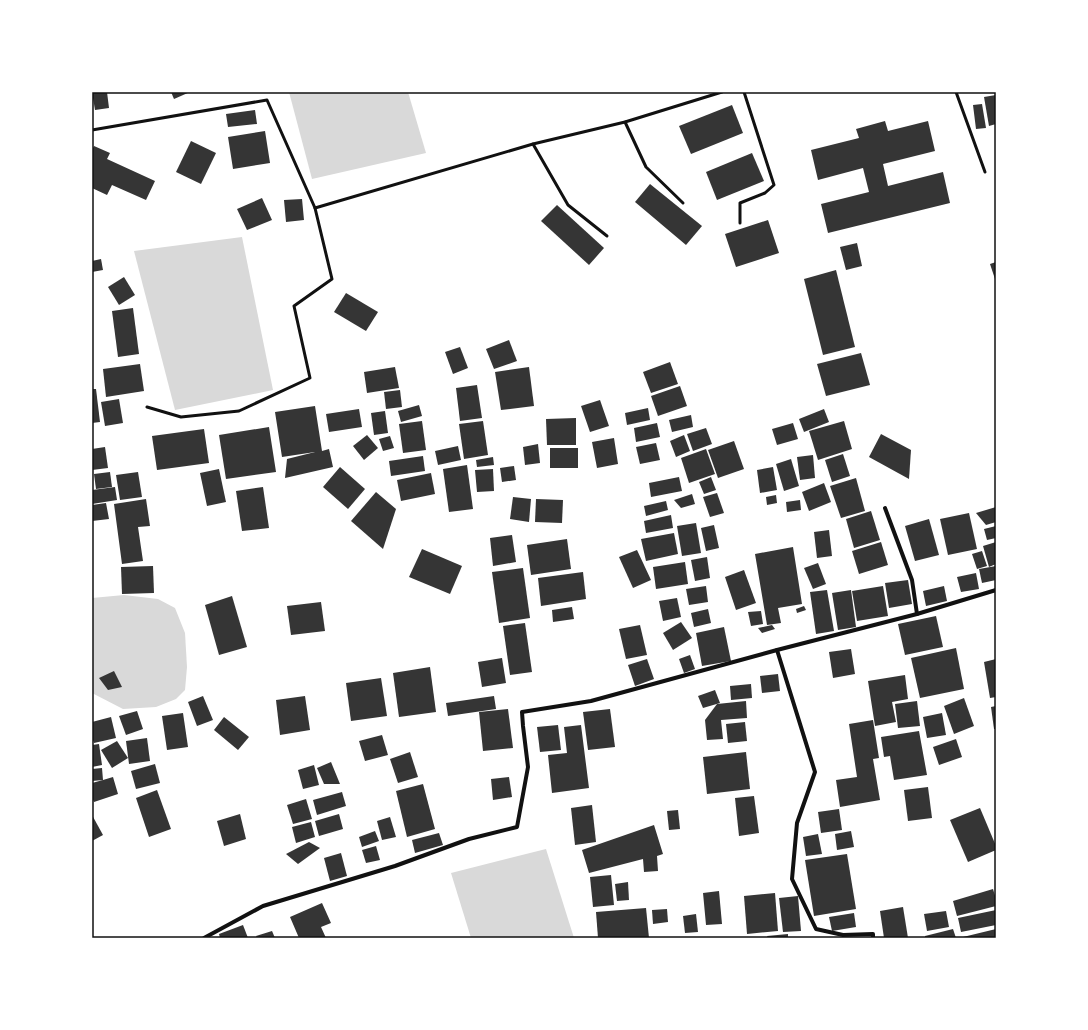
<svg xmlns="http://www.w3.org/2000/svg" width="1088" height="1030" font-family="Jost,sans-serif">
<rect width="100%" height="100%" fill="#fff"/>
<!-- water -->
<g fill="#d9d9d9">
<polygon points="289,92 408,92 426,153 312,179"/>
<polygon points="242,237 273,390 175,410 134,251"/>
<polygon points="124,595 158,599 175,608 185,633 187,667 185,690 176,699 156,707 123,709 92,693 92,598"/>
<polygon points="546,849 574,938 471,938 451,873"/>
</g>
<!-- building -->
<g fill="#353535">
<polygon points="92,92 107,92 109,108 95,110"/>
<polygon points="171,92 190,92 174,99"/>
<polygon points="996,95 996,124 989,126 984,97"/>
<polygon points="982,104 986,128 976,129 973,105"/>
<polygon points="732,105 743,133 691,154 679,126"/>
<polygon points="255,110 257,124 228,127 226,114"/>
<polygon points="885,121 888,131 928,121 935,151 883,164 888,186 943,172 950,203 828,233 821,204 869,192 863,168 818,180 811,150 859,138 856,129"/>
<polygon points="265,131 270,163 233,169 228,137"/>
<polygon points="191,141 216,153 201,184 176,172"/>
<polygon points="94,146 110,153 107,159 155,181 146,200 112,185 107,195 92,188 92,150"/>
<polygon points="752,153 764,181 717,200 706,172"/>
<polygon points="650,184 702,226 686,245 635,202"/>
<polygon points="262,198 272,220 247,230 237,209"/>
<polygon points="302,199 304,220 286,222 284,200"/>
<polygon points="557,205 604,248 589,265 541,221"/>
<polygon points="768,220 779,253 736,267 725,234"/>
<polygon points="857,243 862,266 846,270 840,247"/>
<polygon points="101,259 103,270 92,272 92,261"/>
<polygon points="996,262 996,282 990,264"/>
<polygon points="836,270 855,347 823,355 804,279"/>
<polygon points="124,277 135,295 119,305 108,287"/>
<polygon points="346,293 378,312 366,331 334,312"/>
<polygon points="133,308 139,354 118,357 112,311"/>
<polygon points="509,340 517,361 494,369 486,349"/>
<polygon points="460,347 468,368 453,374 445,352"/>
<polygon points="861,353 870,385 826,396 817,364"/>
<polygon points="670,362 678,384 651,393 643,372"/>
<polygon points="140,364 144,391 106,397 103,369"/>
<polygon points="395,367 399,388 367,393 364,372"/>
<polygon points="529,367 534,406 501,410 495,372"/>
<polygon points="477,385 482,418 460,421 456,388"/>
<polygon points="680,386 687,406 658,416 651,396"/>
<polygon points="92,389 96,389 100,422 92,423"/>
<polygon points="400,390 402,407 386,409 384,392"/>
<polygon points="119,399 123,423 105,426 101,402"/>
<polygon points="600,400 609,426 590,432 581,406"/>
<polygon points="419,405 422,416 401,422 398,411"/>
<polygon points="315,406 322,451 329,449 333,467 285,478 287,459 315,452 282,457 275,412"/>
<polygon points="648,408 650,420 627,425 625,413"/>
<polygon points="359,409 362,427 329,432 326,414"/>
<polygon points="824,409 829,422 804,432 799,419"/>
<polygon points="385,411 388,433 374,435 371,413"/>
<polygon points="691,415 693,427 672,432 669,420"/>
<polygon points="576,418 576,445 547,445 546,419"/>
<polygon points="422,421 426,450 403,453 399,424"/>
<polygon points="483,421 488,455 464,459 459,424"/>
<polygon points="844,421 852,449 818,460 809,431"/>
<polygon points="657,423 660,437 636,442 634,428"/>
<polygon points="793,423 798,439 777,445 772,429"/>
<polygon points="269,427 276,472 226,479 219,435"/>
<polygon points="706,428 712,444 693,451 687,434"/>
<polygon points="204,429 209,463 157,470 152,436"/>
<polygon points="881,434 911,450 909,479 869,457"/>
<polygon points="367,435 378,448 364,460 353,446"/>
<polygon points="684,435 690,451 676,457 670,441"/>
<polygon points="390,436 394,448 383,451 379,439"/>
<polygon points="614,438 618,464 597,468 592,442"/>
<polygon points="734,441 744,469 718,478 708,450"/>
<polygon points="656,443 660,460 640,464 636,447"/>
<polygon points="538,444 540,463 525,465 523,447"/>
<polygon points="458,446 461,460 438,465 435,451"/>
<polygon points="105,447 108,468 92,470 92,449"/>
<rect x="550" y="448" width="28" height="20"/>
<polygon points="706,449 715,474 689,483 681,458"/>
<polygon points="843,454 850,476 832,482 825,460"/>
<polygon points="813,455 815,478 800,480 797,457"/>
<polygon points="423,456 425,471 391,476 389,461"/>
<polygon points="493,457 494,465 477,467 476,460"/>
<polygon points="791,459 799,486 784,491 776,464"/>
<polygon points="467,465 473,509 449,512 443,469"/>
<polygon points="514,466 516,480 502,482 500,468"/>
<polygon points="340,467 365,489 348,509 323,487"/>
<polygon points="773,467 777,490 760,493 757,470"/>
<polygon points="219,469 226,502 207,506 200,473"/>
<polygon points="493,469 494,491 477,492 475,470"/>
<polygon points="110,472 112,487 96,489 94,474"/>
<polygon points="138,472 142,497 120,500 116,475"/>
<polygon points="431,473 435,494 401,501 397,480"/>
<polygon points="679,477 682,491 651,497 649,483"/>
<polygon points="711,477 716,490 704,494 699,482"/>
<polygon points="856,478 865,511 841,518 830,486"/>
<polygon points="824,483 831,502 809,511 802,492"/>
<polygon points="115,487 117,500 92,504 92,490"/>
<polygon points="263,487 269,528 242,531 236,491"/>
<polygon points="376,492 396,509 383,549 351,521"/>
<polygon points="717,493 724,513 710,517 703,497"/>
<polygon points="692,494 695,504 681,508 674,500"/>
<polygon points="776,495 777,503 767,505 766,497"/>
<polygon points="513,497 531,499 529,522 510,519"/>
<polygon points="146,499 150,526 138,527 143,561 122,564 114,504"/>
<polygon points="536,499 563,500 562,523 535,522"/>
<polygon points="800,500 801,510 787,512 786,502"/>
<polygon points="666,501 668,510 646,516 644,506"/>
<polygon points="106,503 109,519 92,521 92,505"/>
<polygon points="996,507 996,522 986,525 976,513"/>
<polygon points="871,511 880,540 854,548 846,519"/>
<polygon points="969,513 977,549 948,555 940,519"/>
<polygon points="671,515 673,528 646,533 644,521"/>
<polygon points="929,519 939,555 915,561 905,526"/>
<polygon points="696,523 701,553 682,556 677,526"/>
<polygon points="714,525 719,548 706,551 701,528"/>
<polygon points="996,526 996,538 987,540 984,529"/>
<polygon points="829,530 832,556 817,558 814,532"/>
<polygon points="674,533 678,554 646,561 641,539"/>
<polygon points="512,535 516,562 493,566 490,538"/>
<polygon points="567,539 571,569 531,575 527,545"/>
<polygon points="881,542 888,565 859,574 852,551"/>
<polygon points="996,542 996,564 989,567 983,546"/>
<polygon points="793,547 802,604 778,608 781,623 767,625 755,554"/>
<polygon points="422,549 462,566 450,594 409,577"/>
<polygon points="637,550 651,580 633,588 619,557"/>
<polygon points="982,551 987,566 977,569 972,554"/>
<polygon points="707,557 710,578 695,581 691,560"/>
<polygon points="685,562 688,584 656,589 653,567"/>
<polygon points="818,563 826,584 813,589 804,568"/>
<polygon points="153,566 154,593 122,594 121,567"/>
<polygon points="996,566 996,580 982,583 979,569"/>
<polygon points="523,568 530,618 499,623 492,572"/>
<polygon points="744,570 756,603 736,610 725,577"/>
<polygon points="583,572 586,599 541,606 538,578"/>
<polygon points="976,573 979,589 961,592 957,577"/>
<polygon points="908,580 912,604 889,608 885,583"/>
<polygon points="706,586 708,602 689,605 686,589"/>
<polygon points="883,586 888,616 857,621 852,591"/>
<polygon points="944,586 947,601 926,606 923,591"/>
<polygon points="827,590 834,631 816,634 810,592"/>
<polygon points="851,590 856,627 838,630 832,593"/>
<polygon points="232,596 247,647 219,655 205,605"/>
<polygon points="677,598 681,617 663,621 659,601"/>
<polygon points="321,602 325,631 291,635 287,606"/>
<polygon points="804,606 806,610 797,613 796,609"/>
<polygon points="572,607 574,619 553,622 552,610"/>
<polygon points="708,609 711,623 694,627 691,613"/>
<polygon points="761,611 763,624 751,626 748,612"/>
<polygon points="936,616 943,647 905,655 898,624"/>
<polygon points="681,622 692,638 673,650 663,633"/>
<polygon points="525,623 532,672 510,675 503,626"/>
<polygon points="640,625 647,655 626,659 619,629"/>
<polygon points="772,625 775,629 762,633 758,628"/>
<polygon points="724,627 731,661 702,666 696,633"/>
<polygon points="956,648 964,689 920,698 911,658"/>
<polygon points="851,649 855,674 833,678 829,652"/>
<polygon points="690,655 695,669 684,673 679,659"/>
<polygon points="502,658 506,683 482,687 478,662"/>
<polygon points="647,659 654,679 635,686 628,665"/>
<polygon points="996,659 996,697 990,698 984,662"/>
<polygon points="430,667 436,712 399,717 393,673"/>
<polygon points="114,671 122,687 108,690 99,678"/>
<polygon points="778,674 780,691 762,693 760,676"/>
<polygon points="905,675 908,699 892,702 896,722 875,726 868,681"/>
<polygon points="381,678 387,716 351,721 346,683"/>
<polygon points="751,684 752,698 731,700 730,686"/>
<polygon points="715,690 720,703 703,708 698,696"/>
<polygon points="203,696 213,720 197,726 188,702"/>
<polygon points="305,696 310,730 280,735 276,700"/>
<polygon points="494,696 496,709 448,716 446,703"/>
<polygon points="964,698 974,726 954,734 944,706"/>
<polygon points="746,701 747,718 721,720 723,739 707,740 705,720 717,704"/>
<polygon points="917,701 920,726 898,728 895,704"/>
<polygon points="996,706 996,729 994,729 991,707"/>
<polygon points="508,709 513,748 483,751 479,712"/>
<polygon points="610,709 615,747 588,750 583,712"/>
<polygon points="137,711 143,729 126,735 119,716"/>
<polygon points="183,713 188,747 167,750 162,716"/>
<polygon points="942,713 946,735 927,738 923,717"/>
<polygon points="111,717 116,738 94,743 92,737 92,722"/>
<polygon points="224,717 249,737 238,750 214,730"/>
<polygon points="873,720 879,758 873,759 880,800 840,807 836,780 857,777 849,724"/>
<polygon points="745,722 747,741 728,743 726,724"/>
<polygon points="558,725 561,750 540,752 537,727"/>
<polygon points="581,725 589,788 552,793 548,755 567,753 564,727"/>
<polygon points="919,731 927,775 894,780 890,756 884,757 881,737"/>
<polygon points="382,735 388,755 365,761 359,741"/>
<polygon points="147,738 150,761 129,764 126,741"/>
<polygon points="956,739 962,757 939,765 933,747"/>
<polygon points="117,741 128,758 112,768 101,750"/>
<polygon points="99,744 102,765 92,767 92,745"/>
<polygon points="410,752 418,777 398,783 390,759"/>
<polygon points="746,752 750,789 707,794 703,757"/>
<polygon points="331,762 340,784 324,784 317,768"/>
<polygon points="155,764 160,783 136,789 131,771"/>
<polygon points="314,765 319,785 303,789 298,770"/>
<polygon points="102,768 103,780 113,777 118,794 94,802 92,797 92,783 103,780 92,781 92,769"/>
<polygon points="509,777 512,797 493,800 491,779"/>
<polygon points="423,784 435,829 407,837 396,791"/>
<polygon points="928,787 932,818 908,821 904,790"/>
<polygon points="157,790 171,829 149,837 136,798"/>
<polygon points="342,792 346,806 317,815 313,800"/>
<polygon points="754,796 759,833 739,836 735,798"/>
<polygon points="306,799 312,819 293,824 287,805"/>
<polygon points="592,805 596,842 575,845 571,808"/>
<polygon points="980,808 996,846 996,850 968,862 950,820"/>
<polygon points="839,809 842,830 821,833 818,812"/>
<polygon points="678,810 680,829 669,830 667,811"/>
<polygon points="240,814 246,839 224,846 217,821"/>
<polygon points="339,814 343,829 319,836 315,821"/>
<polygon points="92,815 103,835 92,841"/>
<polygon points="390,817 396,837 382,840 377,821"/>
<polygon points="311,822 315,837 296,843 292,827"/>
<polygon points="654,825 663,854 657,856 658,871 644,872 643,859 589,873 582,850"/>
<polygon points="375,831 379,841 362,847 359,837"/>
<polygon points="851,831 854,847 837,850 835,834"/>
<polygon points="439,833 443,845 415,853 412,840"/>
<polygon points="818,834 822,854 806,856 803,837"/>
<polygon points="309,842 320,848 298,864 286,854"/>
<polygon points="376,846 380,860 366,863 362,850"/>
<polygon points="341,853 347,876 330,881 324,858"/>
<polygon points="847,854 856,909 814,916 805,860"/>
<polygon points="611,875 614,905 593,907 590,877"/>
<polygon points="628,882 629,900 617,901 615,884"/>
<polygon points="993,889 996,899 996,906 957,916 953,901"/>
<polygon points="719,891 722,924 706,925 703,893"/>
<polygon points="775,893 778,931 747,934 744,896"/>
<polygon points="798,896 801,931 783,932 779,898"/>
<polygon points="322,903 331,923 321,927 326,938 299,938 290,917"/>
<polygon points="903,907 908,938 884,938 880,911"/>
<polygon points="646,908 649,938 598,938 596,912"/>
<polygon points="667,909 668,922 653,924 652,910"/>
<polygon points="996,910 996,925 961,932 958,918"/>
<polygon points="946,911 949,927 927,931 924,914"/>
<polygon points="854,913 856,927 832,931 829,917"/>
<polygon points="696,914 698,932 685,933 683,916"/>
<polygon points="243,925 248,938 220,938 219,934"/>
<polygon points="953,929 956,938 925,938 925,936"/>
<polygon points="996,929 996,938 963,938 963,937"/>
<polygon points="272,931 275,938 257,938 256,936"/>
<polygon points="788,934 788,938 768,938 767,936"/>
</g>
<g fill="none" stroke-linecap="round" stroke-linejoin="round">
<!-- service -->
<g stroke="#111" stroke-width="3">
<polyline points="956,92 985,172"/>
<polyline points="625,122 646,167 683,203"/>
<polyline points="92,130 267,100 315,208 332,279 294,306 310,378 239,411 181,417 147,407"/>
<polyline points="533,144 568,205 607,236"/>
<polyline points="315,208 533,144 625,122 722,92"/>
<polyline points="740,223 740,203 765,193 774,185 744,92"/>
</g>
<!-- minor -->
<g stroke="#111" stroke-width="4">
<polyline points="885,508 912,580 917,614"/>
<polyline points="777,650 815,772 797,823 792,879 816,929 843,935 873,934 873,938"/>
<polyline points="204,938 263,906 395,866 469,839 517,827 528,767 523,726 522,712 591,701 777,650 917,614 996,590"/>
</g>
</g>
<!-- border -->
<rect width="1088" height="1030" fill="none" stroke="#ffffff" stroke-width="186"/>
<rect x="93" y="93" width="902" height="844" fill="none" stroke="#111" stroke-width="1.5"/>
</svg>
